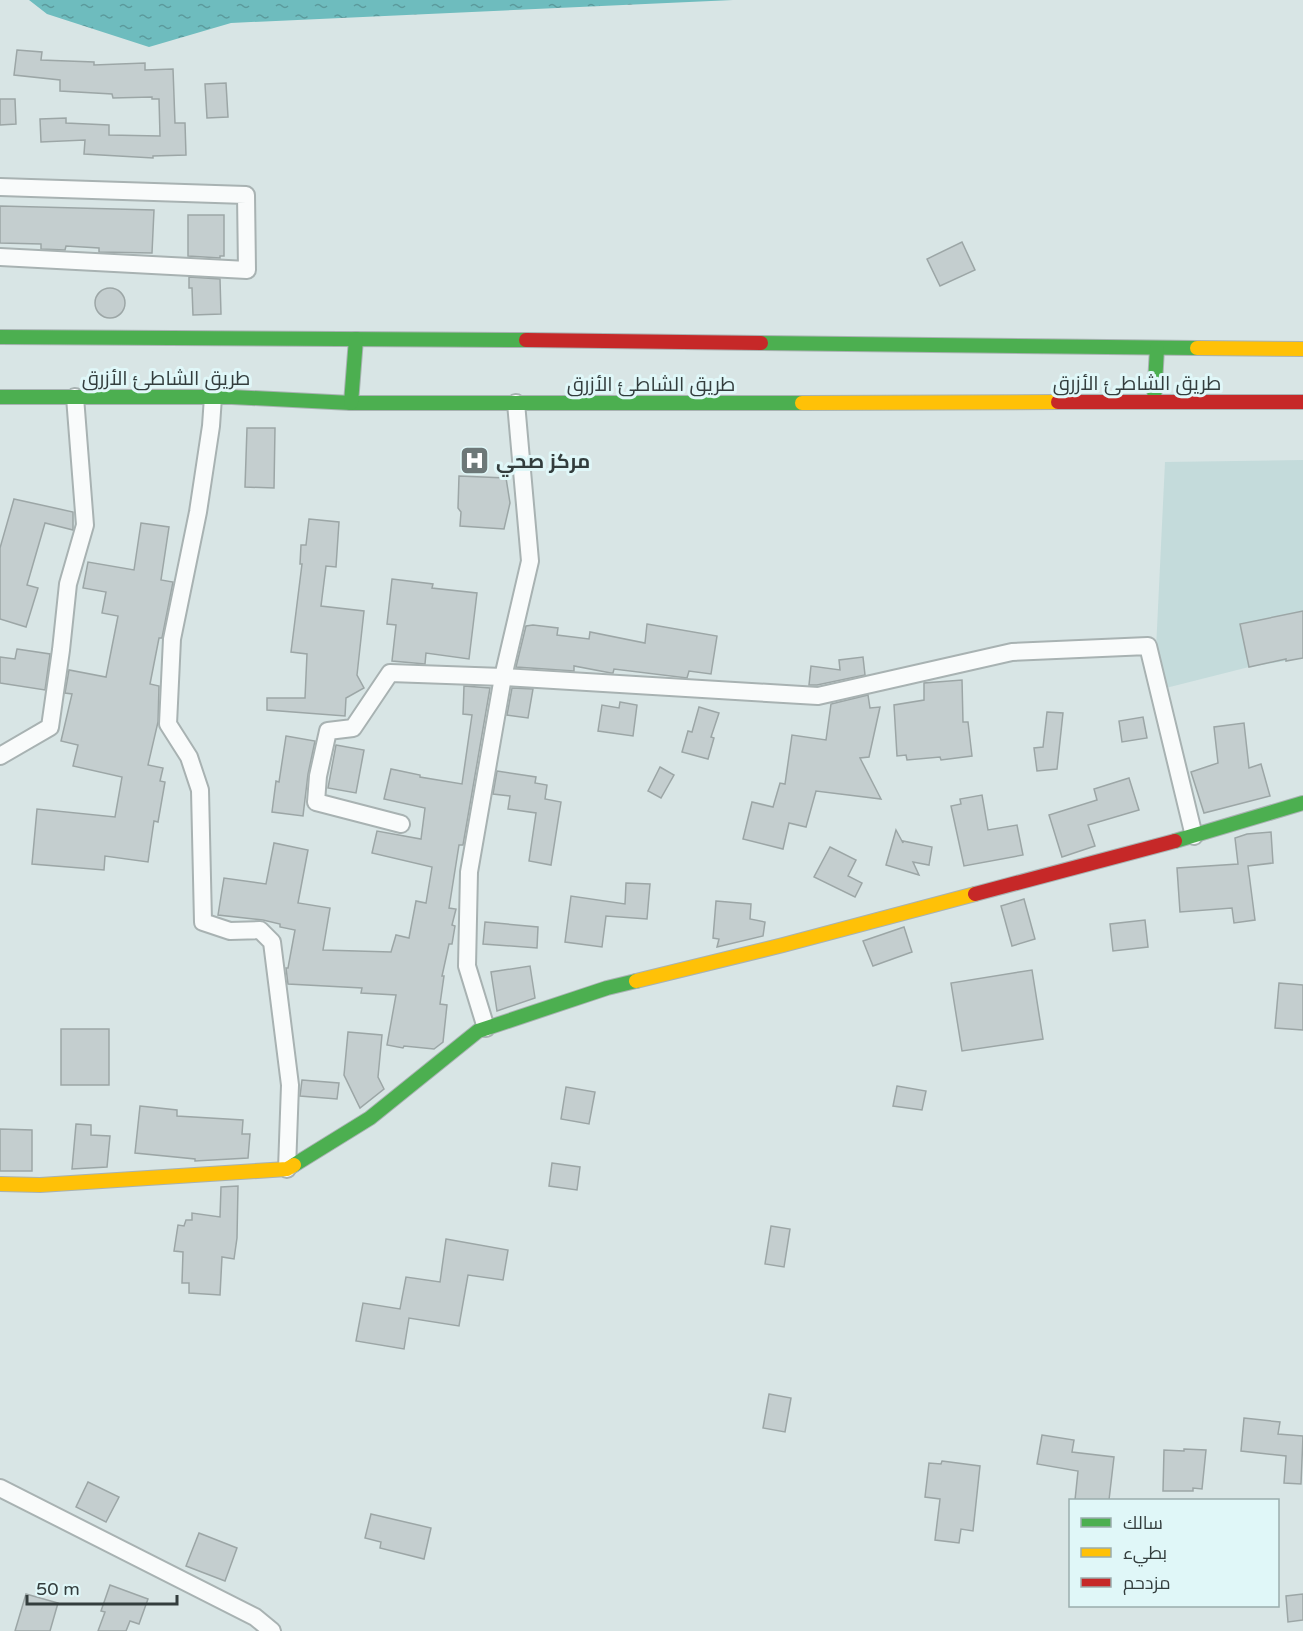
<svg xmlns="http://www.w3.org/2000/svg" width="1303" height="1631" font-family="'Varela Round',Cairo,sans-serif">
<defs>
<pattern id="water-ripples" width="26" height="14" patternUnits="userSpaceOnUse" patternTransform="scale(1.5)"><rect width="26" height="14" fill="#6ebcbe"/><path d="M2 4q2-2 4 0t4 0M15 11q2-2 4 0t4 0" fill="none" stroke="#5b9a9c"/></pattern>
</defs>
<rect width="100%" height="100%" fill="#d8e5e5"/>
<!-- built -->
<polygon fill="#c4dbdb" points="1303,460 1303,658 1249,667 1154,691 1165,462"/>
<!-- water -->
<polygon fill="url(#water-ripples)" points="29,0 733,0 231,23 149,47 47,14"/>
<!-- building -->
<g fill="#c4cecf" stroke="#9ca6a6" stroke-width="1.5">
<polygon points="17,50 42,52 41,60 94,62 94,65 145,63 145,70 173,69 175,123 185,123 186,155 153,156 153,158 84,154 85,140 41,142 40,119 66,118 66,123 109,125 109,135 160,136 159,99 152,99 152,97 113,98 112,94 60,91 60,80 14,75"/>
<polygon points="226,83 228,117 207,118 205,84"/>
<polygon points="0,99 15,99 16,124 0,125"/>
<polygon points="0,206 154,210 152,253 99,252 99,248 66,246 65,250 41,249 41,244 0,243"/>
<polygon points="188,215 224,215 224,256 220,256 220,258 188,256"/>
<polygon points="962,242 975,270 940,286 927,259"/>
<polygon points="189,277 220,279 221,314 193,315 192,288 189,288"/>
<circle cx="110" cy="303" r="15"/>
<polygon points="247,428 275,428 274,488 245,487"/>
<polygon points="459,476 506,478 510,503 504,529 460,526 461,512 458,508"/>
<polygon points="14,499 73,512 73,530 45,523 27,585 38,588 26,627 0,619 0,548"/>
<polygon points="309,519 339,522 336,567 326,566 321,606 364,611 357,675 364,688 346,698 345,716 267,710 267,698 305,698 307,654 291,652 302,564 300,564 301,545 306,545"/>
<polygon points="141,523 169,527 161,580 173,582 162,638 159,638 150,684 159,686 158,722 148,765 163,768 160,781 165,782 158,822 154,821 148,862 105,856 104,870 32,864 37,809 115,817 122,777 73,766 78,745 61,741 72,694 65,693 69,670 106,677 118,616 102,613 106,592 83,588 88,562 134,570"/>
<polygon points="392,579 433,584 432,588 477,593 469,659 426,653 425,664 392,661 396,625 387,624"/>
<polygon points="1303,611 1303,658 1286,661 1286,659 1249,667 1240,624"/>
<polygon points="647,624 717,636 711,674 689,671 687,678 614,669 613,673 611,673 574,666 574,671 516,667 526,626 533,625 558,628 557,635 589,639 590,632 645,643"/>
<polygon points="17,649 50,654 45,690 0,683 0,657 15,659"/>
<polygon points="863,657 865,675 817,685 809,685 811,666 840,670 839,660"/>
<polygon points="962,680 963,722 968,722 972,756 941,760 940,757 907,760 906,755 897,756 894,705 924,700 924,683"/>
<polygon points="464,686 490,688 463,845 459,845 449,908 456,909 452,925 455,926 452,944 449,944 442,976 444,976 440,1004 447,1005 443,1042 434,1049 404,1046 403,1048 387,1045 396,995 361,993 362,988 288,984 286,968 288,968 295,930 280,927 280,924 263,920 218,915 224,878 266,884 274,843 308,850 298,903 330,908 323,950 391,952 396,935 409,938 416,901 426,903 432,867 372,853 377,831 421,839 425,808 384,799 391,769 420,775 420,777 462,784 472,715 463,714"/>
<polygon points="512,688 533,689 528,718 507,715"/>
<polygon points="868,695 870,708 880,707 869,757 860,758 881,799 816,791 806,827 789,823 783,849 743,839 752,802 773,807 780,783 785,784 792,735 826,740 831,704"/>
<polygon points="620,702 637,705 633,736 598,731 602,705 619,708"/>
<polygon points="699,707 719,713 711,737 714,738 708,759 682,752 688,731 692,732"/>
<polygon points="1047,712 1063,713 1057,769 1037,771 1034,748 1043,747"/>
<polygon points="1143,717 1147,738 1122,742 1119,721"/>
<polygon points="1244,723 1249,768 1261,764 1270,796 1204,813 1191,772 1218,763 1214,727"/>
<polygon points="286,736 315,741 308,774 303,816 272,812 276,781 279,782"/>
<polygon points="336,745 364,750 356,793 328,788"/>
<polygon points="660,767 674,775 661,798 648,791"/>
<polygon points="497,771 536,777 535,783 547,785 545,799 561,802 551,865 529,861 536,813 508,809 510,796 493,794"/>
<polygon points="1129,778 1139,810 1088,825 1095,846 1062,857 1049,815 1097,800 1094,789"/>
<polygon points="982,795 988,830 1017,825 1023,855 964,866 951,806 961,804 960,799"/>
<polygon points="896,830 903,843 903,841 932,847 929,865 913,862 919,875 886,865"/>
<polygon points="1271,832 1273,863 1248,866 1255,920 1234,923 1232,908 1180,912 1177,868 1238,864 1235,838 1247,834"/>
<polygon points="830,847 856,860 848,876 862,883 855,897 814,877"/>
<polygon points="626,883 650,884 647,919 606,916 602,947 565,942 571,896 625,904"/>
<polygon points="1024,899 1035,939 1012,946 1001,906"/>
<polygon points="716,901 751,904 750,919 765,922 763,936 717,947 719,939 713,938"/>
<polygon points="1145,920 1148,947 1113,951 1110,924"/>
<polygon points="485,922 538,927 537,948 483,944"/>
<polygon points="904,927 912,952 873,966 863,941"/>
<polygon points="530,966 535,998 497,1011 491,972"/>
<polygon points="1032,970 1043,1039 962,1051 951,983"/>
<polygon points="1279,983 1303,985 1303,1030 1275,1028"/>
<rect x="61" y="1029" width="48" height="56"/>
<polygon points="348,1032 382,1035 378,1077 384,1089 360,1108 344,1075"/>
<polygon points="302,1080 339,1083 337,1099 300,1096"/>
<polygon points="897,1086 926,1091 922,1110 893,1106"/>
<polygon points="566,1087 595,1092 589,1124 561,1119"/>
<polygon points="140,1106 177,1110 177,1116 243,1120 242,1134 250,1134 248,1158 195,1161 195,1159 135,1153"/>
<polygon points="76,1124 91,1125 91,1135 110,1136 107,1167 72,1169"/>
<polygon points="0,1129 32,1130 32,1171 0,1171"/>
<polygon points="552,1163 580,1167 577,1190 549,1186"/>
<polygon points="238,1186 237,1238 234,1259 222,1257 220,1295 189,1293 189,1283 182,1283 183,1252 174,1251 178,1225 184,1226 186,1220 192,1220 192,1213 220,1217 221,1187"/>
<polygon points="771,1226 790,1229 784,1267 765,1264"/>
<polygon points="446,1239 508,1250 503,1280 468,1275 459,1326 409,1318 404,1349 356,1341 363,1303 400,1309 406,1277 440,1282"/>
<polygon points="769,1394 791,1398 785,1432 763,1428"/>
<polygon points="1244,1418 1280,1422 1278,1434 1303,1436 1301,1484 1284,1483 1286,1456 1241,1451"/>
<polygon points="1042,1435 1074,1440 1072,1452 1114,1457 1109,1500 1075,1500 1078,1471 1037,1464"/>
<polygon points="1184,1449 1206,1450 1202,1489 1193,1488 1193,1491 1163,1491 1164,1450 1184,1451"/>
<polygon points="942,1461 980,1466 973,1531 961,1529 959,1543 935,1540 940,1499 925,1497 929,1463 941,1464"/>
<polygon points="88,1482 119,1497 106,1522 76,1507"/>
<polygon points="371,1514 431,1528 424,1559 380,1548 381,1542 365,1538"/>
<polygon points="199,1533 237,1548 225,1581 186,1566"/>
<polygon points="110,1585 148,1599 139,1624 130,1621 126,1631 98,1631 105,1612 101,1611"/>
<polygon points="26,1594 58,1603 50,1631 15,1631"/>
<polygon points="1303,1594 1303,1620 1288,1622 1286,1596"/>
</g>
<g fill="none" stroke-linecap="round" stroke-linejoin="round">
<defs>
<g id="street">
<polyline points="0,187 246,195 247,270 0,257"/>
<polyline points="213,397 211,426 198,512 172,639 168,724 189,757 200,790 203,922 230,931 260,930 272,942 290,1085 287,1169"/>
<polyline points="0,756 50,727 61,650 68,584 85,525 75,397"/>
<polyline points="401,824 316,802 318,776 328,731 353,728 390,673 503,677 818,696 1012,652 1148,646 1194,836"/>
<polyline points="486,1028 467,966 469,872 503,677 530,561 516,403"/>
<polyline points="0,1488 255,1617 272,1631"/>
</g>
<g id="fast">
<polyline points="0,337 526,340"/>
<polyline points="761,343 1197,348"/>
<polyline points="0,397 232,397 351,403 802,403"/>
<polyline points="1154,402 1157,348"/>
<polyline points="351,403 356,339"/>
<polyline points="1175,841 1303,803"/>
<polyline points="294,1165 370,1118 478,1031 607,988 636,981"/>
</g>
<g id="slow">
<polyline points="1197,348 1303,349"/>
<polyline points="802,403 1058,402"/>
<polyline points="636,981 783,945 975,894"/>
<polyline points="0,1184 40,1185 287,1169 294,1165"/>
</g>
<g id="jam">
<polyline points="526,340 761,343"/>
<polyline points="1058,402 1303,402"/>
<polyline points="975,894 1175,841"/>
</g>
</defs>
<!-- street casing -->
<use href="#street" stroke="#a8b2b2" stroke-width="20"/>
<!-- fast casing -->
<use href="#fast" stroke="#a8b2b2" stroke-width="16"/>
<!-- slow casing -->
<use href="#slow" stroke="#a8b2b2" stroke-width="16"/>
<!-- jam casing -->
<use href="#jam" stroke="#a8b2b2" stroke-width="16"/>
<!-- street -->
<use href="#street" stroke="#f9fbfb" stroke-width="16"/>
<!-- fast -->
<use href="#fast" stroke="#4caf50" stroke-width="14"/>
<!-- slow -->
<use href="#slow" stroke="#ffc107" stroke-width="14"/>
<!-- jam -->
<use href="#jam" stroke="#c62828" stroke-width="14"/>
</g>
<!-- icons -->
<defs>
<symbol id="hospital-square" viewBox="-11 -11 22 22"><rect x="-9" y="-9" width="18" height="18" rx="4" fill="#6d7878" stroke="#e0f7f8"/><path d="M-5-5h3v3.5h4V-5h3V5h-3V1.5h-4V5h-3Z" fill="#fff"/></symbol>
</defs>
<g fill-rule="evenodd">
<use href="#hospital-square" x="458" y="444" width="33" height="33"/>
</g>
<g text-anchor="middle" stroke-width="6" stroke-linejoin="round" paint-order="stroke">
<!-- street labels -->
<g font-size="20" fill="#333d3d" stroke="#e0f7f8">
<text x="166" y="385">طريق الشاطئ الأزرق</text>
<text x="1137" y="390">طريق الشاطئ الأزرق</text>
<text x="651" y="391">طريق الشاطئ الأزرق</text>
</g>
<!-- poi labels -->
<g font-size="20" font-weight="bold" fill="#333d3d" stroke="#e0f7f8" text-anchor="start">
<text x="496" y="468">مركز صحي</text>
</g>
</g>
<!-- legend -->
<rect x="1069" y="1499" width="210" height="108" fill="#e0f7f8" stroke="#9badad" stroke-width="1.5"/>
<rect x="1081" y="1518" width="30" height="9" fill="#4caf50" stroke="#9badad" stroke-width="1.5"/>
<text x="1123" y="1529" font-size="18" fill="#333d3d">سالك</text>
<rect x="1081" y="1548" width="30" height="9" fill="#ffc107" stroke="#9badad" stroke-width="1.5"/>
<text x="1123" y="1559" font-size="18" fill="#333d3d">بطيء</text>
<rect x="1081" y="1578" width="30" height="9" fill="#c62828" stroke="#9badad" stroke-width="1.5"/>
<text x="1123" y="1589" font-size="18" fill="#333d3d">مزدحم</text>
<!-- scale -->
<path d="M27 1595v9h150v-9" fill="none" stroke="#333d3d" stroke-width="3"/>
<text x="36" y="1595" font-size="18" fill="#333d3d" stroke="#e0f7f8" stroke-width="4.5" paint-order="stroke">50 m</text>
</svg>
